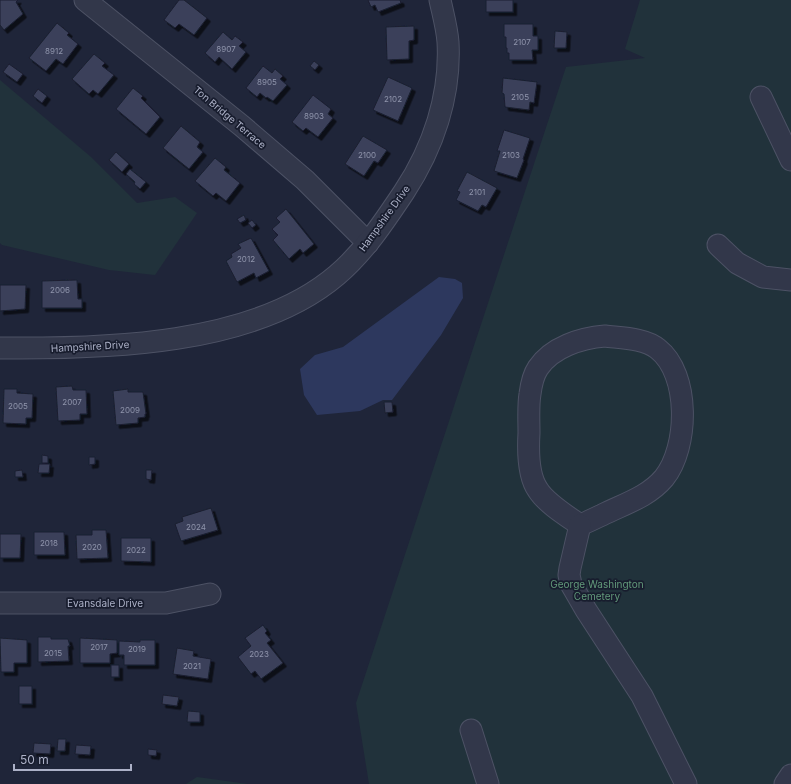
<svg xmlns="http://www.w3.org/2000/svg" width="791" height="784" font-family="Inter,sans-serif">
<defs>
<filter id="shadow"><feDropShadow dx="3.5" dy="3.5" stdDeviation="0" flood-color="#0009"/></filter>
</defs>
<rect width="100%" height="100%" fill="#1f2539"/>
<!-- green -->
<g fill="#21323b">
<polygon points="640,0 791,0 791,784 369,784 356,703 566,67 645,58 625,49"/>
<polygon points="0,80 91,157 137,203 175,197 197,213 155,275 109,270 2,245 0,243"/>
<polygon points="197,777 248,784 186,784"/>
</g>
<!-- water -->
<polygon fill="#2d385e" points="439,277 455,279 462,283 463,298 441,335 392,400 383,400 360,411 317,415 304,395 300,369 315,355 343,347"/>
<!-- building -->
<g fill="#3a415a" stroke="#1a1f30" filter="url(#shadow)">
<polygon points="0,0 18,0 16,2 23,14 4,30 0,25"/>
<polygon points="179,0 184,0 207,18 194,35 179,24 175,28 164,20"/>
<polygon points="368,0 400,0 401,3 378,12 375,5 371,7"/>
<rect x="486" y="0" width="27" height="12"/>
<polygon points="57,23 69,33 67,35 78,44 63,64 56,59 46,71 29,58"/>
<polygon points="504,24 533,24 533,36 538,36 538,50 532,50 533,60 509,60 509,53 507,53 507,48 506,48 506,37 504,37"/>
<polygon points="414,26 414,40 409,41 409,59 387,60 386,27"/>
<polygon points="555,31 567,32 566,48 554,48"/>
<polygon points="223,32 232,40 235,36 243,42 239,46 246,52 232,69 219,57 215,62 205,53"/>
<polygon points="94,54 105,63 102,66 114,75 98,94 93,90 89,94 72,79"/>
<polygon points="314,61 319,65 315,70 310,66"/>
<polygon points="9,64 23,74 17,82 3,72"/>
<polygon points="263,66 272,73 275,69 283,76 280,79 287,85 273,101 267,97 266,98 260,93 257,97 246,88"/>
<polygon points="388,77 412,88 398,121 373,110"/>
<polygon points="503,78 537,82 534,103 530,102 529,110 505,107 504,94 502,93"/>
<polygon points="133,88 143,96 141,98 160,117 146,134 116,109"/>
<polygon points="38,89 47,96 42,103 33,96"/>
<polygon points="313,95 331,109 328,114 333,118 318,137 306,128 303,131 292,122"/>
<polygon points="181,126 200,142 197,147 203,152 189,169 163,148"/>
<polygon points="504,130 530,138 523,159 524,160 517,178 494,171 500,151 497,151"/>
<polygon points="363,136 387,150 378,163 374,161 364,176 345,164"/>
<polygon points="116,152 129,164 122,172 109,160"/>
<polygon points="215,158 226,167 224,170 240,183 226,201 216,193 213,196 195,181"/>
<polygon points="130,169 146,182 140,189 134,184 135,182 126,174"/>
<polygon points="467,172 497,188 486,207 482,205 478,211 456,200 460,192 457,191"/>
<polygon points="286,209 314,244 303,253 300,249 289,259 273,240 278,235 272,229 280,222 276,218"/>
<polygon points="244,215 246,220 240,223 237,219"/>
<polygon points="252,220 256,225 252,228 248,223"/>
<polygon points="251,238 269,271 256,278 254,273 237,282 226,261 232,257 231,254 241,248 238,244"/>
<polygon points="77,280 78,299 82,299 82,308 42,308 42,281"/>
<polygon points="0,285 26,285 25,309 0,311"/>
<polygon points="72,386 73,390 86,390 87,414 80,414 80,420 58,421 56,387"/>
<polygon points="4,389 17,389 17,393 33,394 32,418 26,418 26,424 3,423"/>
<polygon points="128,389 128,392 143,392 146,414 145,414 145,417 138,418 138,423 116,425 113,391"/>
<polygon points="384,402 392,402 393,412 385,413"/>
<polygon points="42,455 48,456 48,463 42,463"/>
<polygon points="89,457 95,457 95,464 89,465"/>
<polygon points="39,464 50,464 49,473 38,473"/>
<polygon points="22,470 23,477 15,477 15,471"/>
<polygon points="146,470 152,470 151,480 146,479"/>
<polygon points="211,508 218,530 181,541 175,524 183,521 182,517"/>
<polygon points="92,530 106,530 108,558 77,559 76,535 92,535"/>
<polygon points="34,532 64,532 65,555 34,555"/>
<polygon points="0,534 21,534 20,558 0,558"/>
<polygon points="121,538 151,538 151,562 121,561"/>
<polygon points="263,625 267,631 265,633 271,640 267,643 283,663 261,679 255,671 251,674 238,657 251,646 245,638"/>
<polygon points="38,637 51,637 51,639 68,639 70,646 68,646 69,661 38,662"/>
<polygon points="0,638 27,640 27,663 14,663 14,672 1,672"/>
<polygon points="80,638 117,640 117,653 110,654 110,663 80,663"/>
<polygon points="140,640 155,640 155,665 124,665 124,655 119,655 119,641 140,642"/>
<polygon points="177,648 194,651 193,656 211,659 208,679 173,674"/>
<rect x="111" y="665" width="8" height="12"/>
<rect x="19" y="686" width="13" height="18"/>
<polygon points="163,695 179,697 177,706 162,704"/>
<polygon points="188,711 200,712 200,722 187,722"/>
<polygon points="58,739 66,739 65,751 57,751"/>
<polygon points="34,743 51,744 50,754 33,753"/>
<polygon points="76,745 91,746 90,755 75,754"/>
<polygon points="148,749 157,750 156,756 148,755"/>
</g>
<g fill="none" stroke-linecap="round" stroke-linejoin="round">
<defs>
<g id="minor">
<polyline points="85,0 242,126 305,180 368,243"/>
<polyline points="761,97 791,160"/>
<polyline points="718,245 737,263 763,277 791,280"/>
<path d="M 605,336 C 621,338 645,338 658,349 C 690,374 689,447 664,478 C 648,497 624,504 602,515 C 595,518 588,522 580,525 C 567,516 546,503 538,490 C 528,476 528,450 529,433 C 529,420 528,406 530,394 C 531,386 534,374 538,368 C 552,347 581,338 605,336 Z"/>
<path d="M 0,348 C 104,349 254,346 337,275 C 364,252 384,222 404,192 C 433,148 451,96 448,42 C 447,28 443,14 440,0"/>
<polyline points="580,525 570,568 569,575 571,584 586,610 642,696 686,784"/>
<polyline points="0,603 166,603 210,594"/>
<polyline points="471,730 488,784"/>
<polyline points="785,784 791,775"/>
</g>
</defs>
<!-- minor casing -->
<use href="#minor" stroke="#4d5265" stroke-width="23"/>
<!-- minor -->
<use href="#minor" stroke="#32374a" stroke-width="21"/>
</g>
<g text-anchor="middle" stroke-width="3.5" stroke-linejoin="round" paint-order="stroke">
<!-- number labels -->
<g font-size="8" fill="#9095ac">
<text x="522" y="45">2107</text>
<text x="226" y="52">8907</text>
<text x="54" y="54">8912</text>
<text x="267" y="85">8905</text>
<text x="520" y="100">2105</text>
<text x="393" y="102">2102</text>
<text x="314" y="119">8903</text>
<text x="367" y="158">2100</text>
<text x="511" y="158">2103</text>
<text x="477" y="195">2101</text>
<text x="246" y="262">2012</text>
<text x="60" y="293">2006</text>
<text x="72" y="405">2007</text>
<text x="18" y="409">2005</text>
<text x="130" y="413">2009</text>
<text x="196" y="530">2024</text>
<text x="49" y="546">2018</text>
<text x="92" y="550">2020</text>
<text x="136" y="553">2022</text>
<text x="99" y="650">2017</text>
<text x="137" y="652">2019</text>
<text x="53" y="656">2015</text>
<text x="259" y="657">2023</text>
<text x="192" y="669">2021</text>
</g>
<!-- street labels -->
<g font-size="10" fill="#acb1c7" stroke="#181d2e">
<text transform="translate(230 117) rotate(40)" y="4">Ton Bridge Terrace</text>
<text transform="translate(384 218) rotate(-54)" y="4">Hampshire Drive</text>
<text transform="translate(90 346) rotate(-3)" y="4">Hampshire Drive</text>
<text x="105" y="607">Evansdale Drive</text>
</g>
<!-- park labels -->
<g font-size="10" fill="#62997a" stroke="#181d2e">
<text x="597" y="588">George Washington<tspan x="597" dy="12">Cemetery</tspan></text>
</g>
</g>
<!-- scale -->
<path d="M14 764v6h117v-6" fill="none" stroke="#acb1c7" stroke-width="2"/>
<text x="20" y="764" font-size="12" fill="#acb1c7" stroke="#181d2e" stroke-width="3" paint-order="stroke">50 m</text>
</svg>
